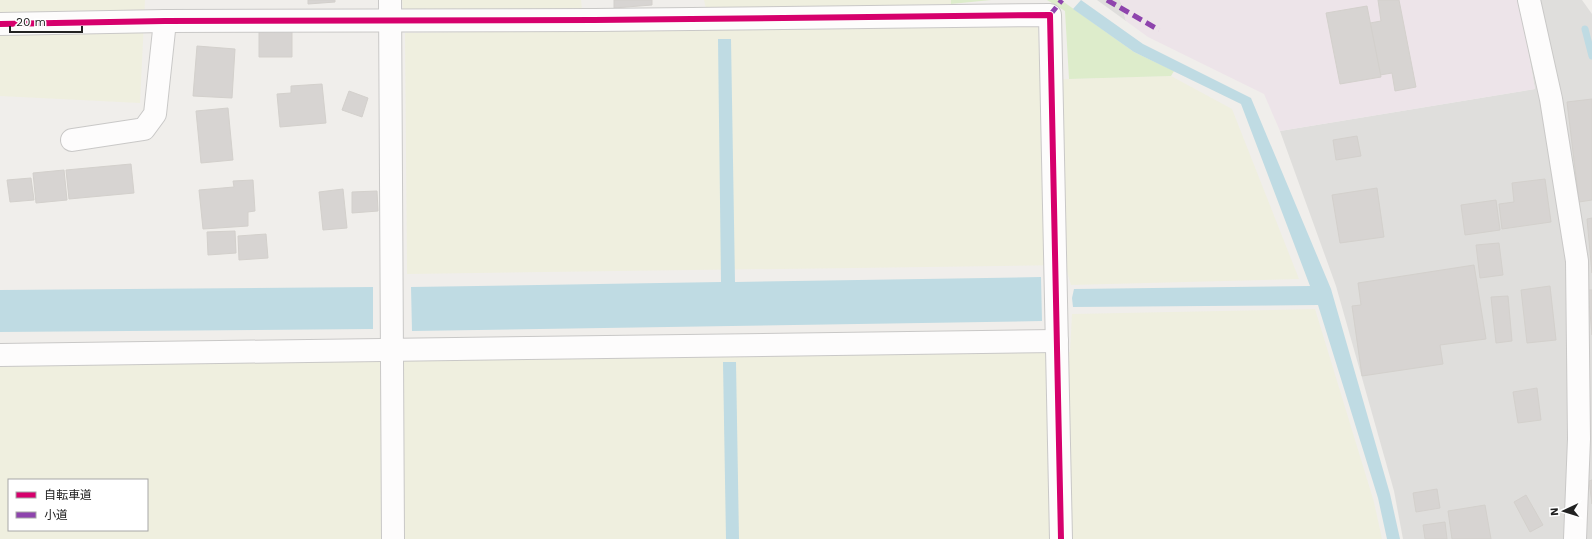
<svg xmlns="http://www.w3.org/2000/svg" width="1592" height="539" font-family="'Work Sans','Noto Sans JP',sans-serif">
<rect width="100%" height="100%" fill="#f0eeeb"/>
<!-- residential -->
<g fill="#dfdedc">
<polygon points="1097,0 1120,0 1126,21"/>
<polygon points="1519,0 1582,0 1592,14 1592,539 1403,539 1394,491 1336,286 1280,131 1535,89"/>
</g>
<!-- industrial -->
<polygon fill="#ede4e9" points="1120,0 1519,0 1535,89 1280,131 1264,94 1148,37 1126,21"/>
<!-- farmland -->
<g fill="#efefdf" fill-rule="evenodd">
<polygon points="0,0 145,0 140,103 0,96"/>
<polygon points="402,0 581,0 582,9 403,9"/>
<polygon points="704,0 951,0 951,4 706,9"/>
<polygon points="1038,24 1040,80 1171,76 1232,109 1299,279 1071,285 1065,265 407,274 405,33"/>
<path d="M 1315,309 L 1374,502 L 1382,539 L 0,539 L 0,364 L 1070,352 L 1072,314 ZM 9,480 L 147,480 L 147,530 L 9,530 Z"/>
</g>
<!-- grass -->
<g fill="#ddeccb">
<polygon points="951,0 991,0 951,4"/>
<polygon points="1047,0 1061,0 1134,52 1174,71 1171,76 1069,79 1065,11"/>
</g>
<!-- water -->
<g fill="#bfdbe3">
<polygon points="1081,0 1143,44 1251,98 1331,289 1390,494 1400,539 1387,539 1378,498 1318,305 1073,307 1072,298 1074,289 1310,286 1241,104 1134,52 1073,9"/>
<polygon points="718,39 731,39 735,282 1041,277 1042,321 412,331 411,287 721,282"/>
<polygon points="373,287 373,329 0,332 0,290"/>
<polygon points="723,362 736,362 739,539 726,539"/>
</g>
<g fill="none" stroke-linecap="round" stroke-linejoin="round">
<!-- stream -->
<polyline stroke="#bfdbe3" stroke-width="7" points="1585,29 1592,56"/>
</g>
<!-- building -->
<g fill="#d7d4d2" stroke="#d3d0cc">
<polygon points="308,0 335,0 335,2 308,4"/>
<polygon points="614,0 652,0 652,5 614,8"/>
<polygon points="1378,0 1399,0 1416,87 1395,91 1392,73 1380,75 1370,23 1381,21"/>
<polygon points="1367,6 1381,77 1340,84 1326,13"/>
<polygon points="292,31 292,57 259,57 259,32"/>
<polygon points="197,46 235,49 232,98 193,96"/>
<polygon points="322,84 326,123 280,127 277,94 291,93 291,86"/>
<polygon points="349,91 368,98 362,117 342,110"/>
<polygon points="1592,99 1592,200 1579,202 1567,102"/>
<polygon points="228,108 233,160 201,163 196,111"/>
<polygon points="1357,136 1361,156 1336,160 1333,140"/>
<polygon points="131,164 134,193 69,199 66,170"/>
<polygon points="64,170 67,200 36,203 33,173"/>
<polygon points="31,178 34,200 10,202 7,180"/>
<polygon points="1545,179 1551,222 1502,229 1499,204 1514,202 1512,183"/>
<polygon points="253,180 255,211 248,212 248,226 203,229 199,190 234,187 233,181"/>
<polygon points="1377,188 1384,237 1340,243 1332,195"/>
<polygon points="343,189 347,228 323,230 319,192"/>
<polygon points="377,191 378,211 352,213 352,192"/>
<polygon points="1496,200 1500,230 1465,235 1461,205"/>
<polygon points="1592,218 1592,273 1587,219"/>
<polygon points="235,231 236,253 208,255 207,232"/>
<polygon points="266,234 268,258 239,260 238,236"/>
<polygon points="1499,243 1503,275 1480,278 1476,245"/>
<polygon points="1474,265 1486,339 1440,345 1443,364 1362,376 1352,306 1361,305 1358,283"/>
<polygon points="1550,286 1556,340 1527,343 1521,290"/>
<polygon points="1588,290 1592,290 1592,335"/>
<polygon points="1508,296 1512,341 1496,343 1491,297"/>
<polygon points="1537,388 1541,420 1518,423 1513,392"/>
<polygon points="1592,480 1592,504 1589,481"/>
<polygon points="1437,489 1440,508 1416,512 1413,493"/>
<polygon points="1526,495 1543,525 1530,532 1514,502"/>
<polygon points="1485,505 1491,539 1452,539 1448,511"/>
<polygon points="1445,522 1447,539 1425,539 1423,525"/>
</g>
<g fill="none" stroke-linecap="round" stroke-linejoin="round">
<defs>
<g id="minor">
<polyline points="390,0 393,539"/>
<polyline points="1529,0 1551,99 1577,261 1579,439 1575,539"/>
<polyline points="0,24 165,21 594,20 1050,15 1061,539"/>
<polyline points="72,140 144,129 155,114 165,21"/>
<polyline points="0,355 1057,341"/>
</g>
</defs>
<!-- minor casing -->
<use href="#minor" stroke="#c9c8c7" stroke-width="24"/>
<!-- minor -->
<use href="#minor" stroke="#fdfcfc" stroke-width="22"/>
<!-- quiet -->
<g stroke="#8e44ad" stroke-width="5" stroke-dasharray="10 5" stroke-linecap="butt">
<polyline points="1107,0 1159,30"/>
<polyline points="1050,15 1062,0"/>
</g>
<defs>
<polyline id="cycleway" points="0,24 165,21 594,20 1050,15 1061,539"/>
</defs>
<!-- cycleway casing -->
<use href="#cycleway" stroke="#fff" stroke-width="8"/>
<!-- cycleway -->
<use href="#cycleway" stroke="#d6006c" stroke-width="6"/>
</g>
<!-- legend -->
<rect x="8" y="479" width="140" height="52" fill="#ffffff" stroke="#a7a7a7"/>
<rect x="16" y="492" width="20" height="6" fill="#d6006c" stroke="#a7a7a7"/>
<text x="44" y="499" font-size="12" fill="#222222">自転車道</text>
<rect x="16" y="512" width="20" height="6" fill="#8e44ad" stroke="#a7a7a7"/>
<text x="44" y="519" font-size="12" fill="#222222">小道</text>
<!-- north arrow -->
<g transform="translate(1564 511) rotate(266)" stroke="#ffffff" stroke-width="3" paint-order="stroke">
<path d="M0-3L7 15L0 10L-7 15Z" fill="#222222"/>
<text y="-6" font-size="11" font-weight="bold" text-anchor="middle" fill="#222222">N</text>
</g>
<!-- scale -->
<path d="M10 26v6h72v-6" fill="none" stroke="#222222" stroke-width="2"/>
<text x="16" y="26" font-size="12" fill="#222222" stroke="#ffffff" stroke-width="3" paint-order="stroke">20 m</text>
</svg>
